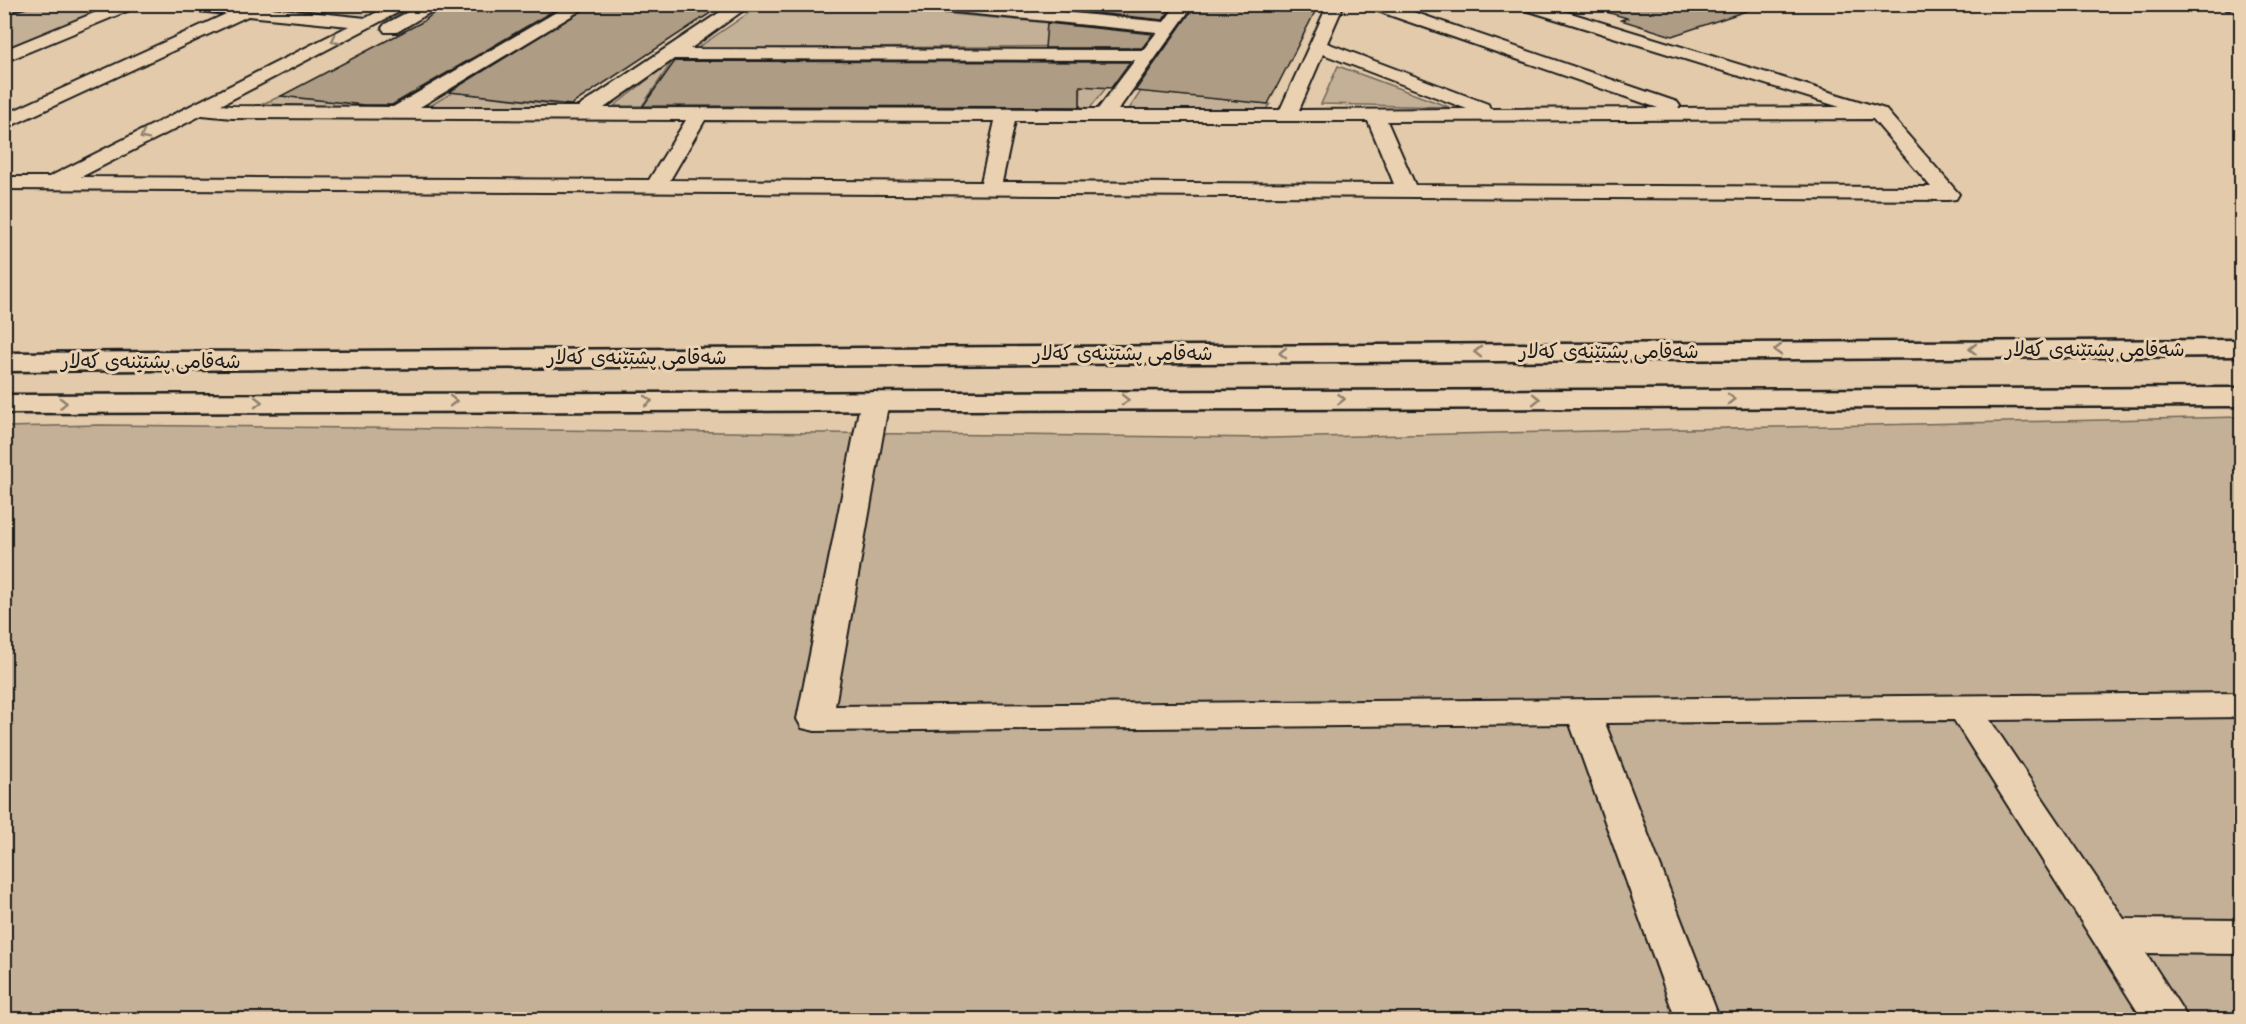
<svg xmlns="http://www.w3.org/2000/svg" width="2246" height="1024" font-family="'Patrick Hand','Playpen Sans Arabic',sans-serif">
<rect width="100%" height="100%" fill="#e2caab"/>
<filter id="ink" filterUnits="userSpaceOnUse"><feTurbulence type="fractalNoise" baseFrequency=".0167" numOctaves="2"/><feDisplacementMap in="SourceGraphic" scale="12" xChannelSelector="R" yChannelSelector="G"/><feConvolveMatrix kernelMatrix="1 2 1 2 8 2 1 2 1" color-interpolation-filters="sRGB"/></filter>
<g filter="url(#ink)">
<!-- built -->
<polygon fill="#d2bca0" points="243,5 390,5 363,17"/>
<!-- green -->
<g fill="#c4b096" stroke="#706659" stroke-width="1.5">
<polygon points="762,4 854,5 1137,31 1125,46 696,49"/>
<polygon points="41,5 116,5 5,50 4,13"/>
<polygon points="674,59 642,106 614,106"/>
<polygon points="1338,66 1449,107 1321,104"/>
<polygon points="1081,82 1110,83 1090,108 1080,107"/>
<polygon points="1141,91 1270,104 1266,109 1129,109"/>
<polygon points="453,92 569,106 428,107"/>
<polygon points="281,96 396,108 262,104"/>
<polygon points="2241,417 2241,1019 5,1019 4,427 100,425 1271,438"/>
</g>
<!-- building -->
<g fill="#ae9c85" stroke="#1c1c1c" stroke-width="1.5">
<polygon points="446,4 565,4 392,105 364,105 281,96 422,22"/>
<polygon points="593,4 724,4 571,105 449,92"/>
<polygon points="1049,4 1174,4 1163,20 1049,8"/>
<polygon points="1196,4 1319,4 1268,104 1135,91"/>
<polygon points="1604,4 1751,4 1752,9 1672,36 1621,20 1627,18 1603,11"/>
<polygon points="1047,23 1153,34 1142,48 1045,48"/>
<polygon points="675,61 1130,62 1111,88 1080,86 1080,107 643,106"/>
</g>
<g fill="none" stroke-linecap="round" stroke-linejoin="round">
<defs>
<g id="street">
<polygon points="4,4 27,4 25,7 4,13"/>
<polygon points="116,4 139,4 137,7 4,62 4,50"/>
<path d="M 171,4 L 234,4 L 366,18 L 392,4 L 414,4 L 221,105 L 232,106 L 393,107 L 570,4 L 591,4 L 420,107 L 578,107 L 732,4 L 752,4 L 690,49 L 1143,50 L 1157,32 L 925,9 L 917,4 L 981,4 L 1164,22 L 1177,4 L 1194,4 L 1118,110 L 1280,110 L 1328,4 L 1344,4 L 1327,43 L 1488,104 L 1490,109 L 1658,108 L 1366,7 L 1364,4 L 1390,4 L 1677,102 L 1680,106 L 1678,108 L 1840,107 L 1516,7 L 1514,4 L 1541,4 L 1885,109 L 1959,194 L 1956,199 L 1948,200 L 4,189 L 4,177 L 49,177 L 349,26 L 248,16 L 4,129 L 4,115 L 226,14 L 179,9 ZM 1323,54 L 1467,109 L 1299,110 ZM 674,59 L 1135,60 L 1098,109 L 604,108 ZM 202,115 L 232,118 L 686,120 L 649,180 L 81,177 ZM 1873,119 L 1931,187 L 1415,185 L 1387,121 ZM 705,120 L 995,121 L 981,182 L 670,180 ZM 1015,121 L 1368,121 L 1394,184 L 1002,182 Z"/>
<polygon points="423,4 444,4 397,32 385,32 382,28 385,24"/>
<polygon points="875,392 885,394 889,400 835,706 2242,693 2242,717 1990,720 2124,919 2242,920 2242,954 2146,953 2189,1020 2143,1020 1954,720 1605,723 1720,1020 1676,1020 1570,724 815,731 802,728 797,719 861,400 865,394"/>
</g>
<g id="highway">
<polygon points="2222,4 2242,4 2242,12 2225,8"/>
<polygon points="2242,340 2242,356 4,371 4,353"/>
<polygon points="2242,388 2242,406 4,413 4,395"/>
</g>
</defs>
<!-- street casing -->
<use href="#street" stroke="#1c1c1c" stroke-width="4"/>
<!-- highway casing -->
<use href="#highway" stroke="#1c1c1c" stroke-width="5"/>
<!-- street -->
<use href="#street" fill="#ead1b1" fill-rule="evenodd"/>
<!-- highway -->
<use href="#highway" fill="#ead1b1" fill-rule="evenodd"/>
</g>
<!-- one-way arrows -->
<defs><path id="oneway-chevron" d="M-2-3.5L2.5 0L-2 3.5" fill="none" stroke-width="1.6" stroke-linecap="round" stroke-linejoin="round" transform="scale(1.5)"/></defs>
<g stroke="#8d806e">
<use href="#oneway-chevron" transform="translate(335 40) rotate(153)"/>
<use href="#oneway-chevron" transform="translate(144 136) rotate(153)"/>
<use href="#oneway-chevron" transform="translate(1973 349) rotate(180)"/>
<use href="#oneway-chevron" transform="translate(1778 350) rotate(180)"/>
<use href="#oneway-chevron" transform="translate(1478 352) rotate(180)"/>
<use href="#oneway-chevron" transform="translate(1283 353) rotate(180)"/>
<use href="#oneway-chevron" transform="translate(1341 399)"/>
<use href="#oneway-chevron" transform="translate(1536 399)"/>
<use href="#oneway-chevron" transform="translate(1731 399)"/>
<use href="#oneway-chevron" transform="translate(1125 400)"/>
<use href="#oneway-chevron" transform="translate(453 401)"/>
<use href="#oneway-chevron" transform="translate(648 401)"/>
<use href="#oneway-chevron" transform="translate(258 402)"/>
<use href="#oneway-chevron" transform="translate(63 403) rotate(-1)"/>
</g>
</g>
<g text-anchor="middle" stroke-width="6" stroke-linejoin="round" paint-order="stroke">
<!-- street labels -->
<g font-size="20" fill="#1c1c1c" stroke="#ead1b1">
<text x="2095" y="356">شەقامی پشتێنەی کەلار</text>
<text x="1609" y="358">شەقامی پشتێنەی کەلار</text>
<text x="1123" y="360">شەقامی پشتێنەی کەلار</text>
<text x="637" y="364">شەقامی پشتێنەی کەلار</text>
<text x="151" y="368">شەقامی پشتێنەی کەلار</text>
</g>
</g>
<!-- margin -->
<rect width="2246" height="1024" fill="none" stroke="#ead1b1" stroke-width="24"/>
<rect x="12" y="12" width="2222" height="1000" fill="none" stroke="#1c1c1c" stroke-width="2" filter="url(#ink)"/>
</svg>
